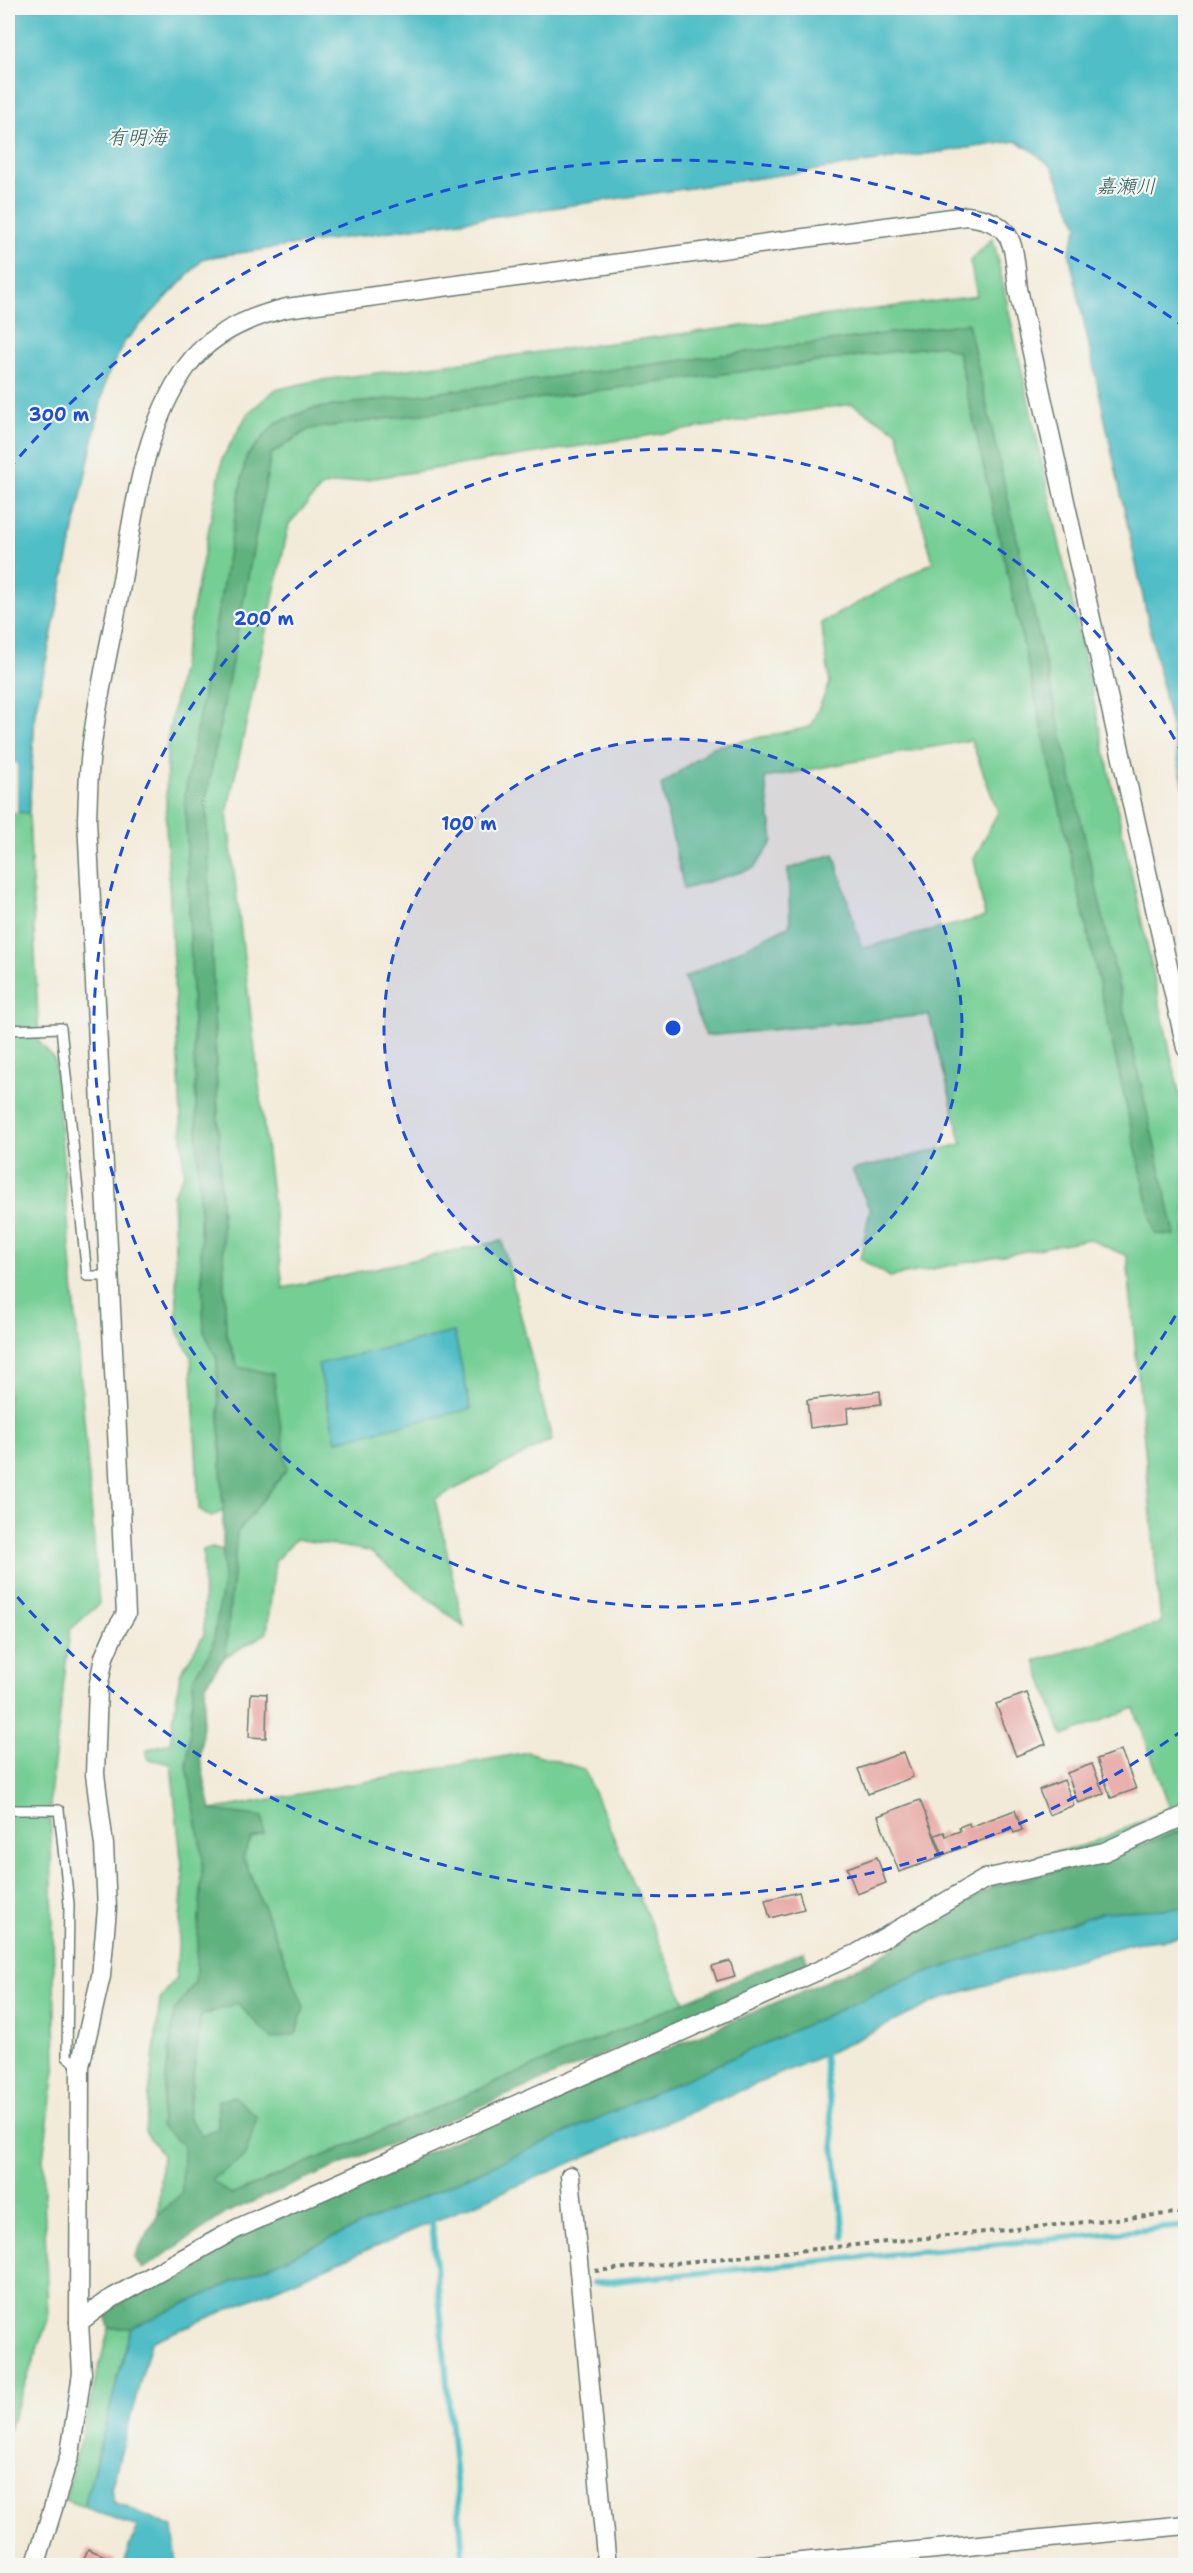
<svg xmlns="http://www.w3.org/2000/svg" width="1193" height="2573" font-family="'Shantell Sans','Klee One',sans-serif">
<rect width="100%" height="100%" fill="#f6f6f2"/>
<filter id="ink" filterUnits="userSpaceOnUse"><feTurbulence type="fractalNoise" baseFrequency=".0167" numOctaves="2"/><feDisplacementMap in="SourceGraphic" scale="12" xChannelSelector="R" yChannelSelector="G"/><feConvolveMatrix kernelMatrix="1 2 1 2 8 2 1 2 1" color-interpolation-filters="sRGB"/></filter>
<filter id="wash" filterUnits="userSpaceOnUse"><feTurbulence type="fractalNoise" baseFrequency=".008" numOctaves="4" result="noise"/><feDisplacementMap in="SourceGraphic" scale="24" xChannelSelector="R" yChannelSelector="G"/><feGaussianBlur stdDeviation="1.35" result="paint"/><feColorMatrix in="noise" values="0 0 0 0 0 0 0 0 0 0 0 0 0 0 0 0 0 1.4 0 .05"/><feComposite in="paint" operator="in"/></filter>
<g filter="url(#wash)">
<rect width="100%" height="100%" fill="#f3ebd9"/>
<!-- green -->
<g fill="#74ce94" stroke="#4a8664" stroke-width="1.5">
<polygon points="1064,8 1052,167 1032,150 1016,141 204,258 125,341 106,378 35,712 29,813 39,1042 55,1060 99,1604 70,1630 50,1796 56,2063 43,2158 48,2320 8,2432 8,812 17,812 17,764 8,763 99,274"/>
<polygon points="993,238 1185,1120 1185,1829 1116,1856 990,1888 994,1868 1092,1843 1170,1808 1134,1708 1063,1736 1035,1661 1161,1623 1127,1256 1089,1239 890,1277 860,1259 870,1210 852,1170 962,1144 929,1015 706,1036 684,978 790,925 788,869 834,854 862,948 985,917 974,859 998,812 971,740 765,778 773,841 754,868 684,889 661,785 713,747 810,727 830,683 821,623 933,562 897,431 852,404 323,486 289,524 227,813 283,1288 502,1241 552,1440 435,1499 464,1627 369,1551 296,1539 275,1561 267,1633 225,1657 237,1532 287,1469 238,1367 226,1332 206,799 271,454 309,429 942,345 958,352 1155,1233 968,323 311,409 276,423 246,457 185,794 204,1331 217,1359 223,1511 211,1517 199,1509 191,1355 178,1333 173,1195 184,1174 166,825 167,741 223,457 248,413 275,390 314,381 977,296 970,261"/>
<polygon points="212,1547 223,1550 223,1581 212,1650 194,1676 187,1766 203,1859 195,1983 174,2012 183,2145 182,2193 158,2215 162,2155 145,2131 160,2000 176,1977 183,1877 171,1764 149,1759 146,1754 148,1749 170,1743 180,1674 204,1635 203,1550"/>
<polygon points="528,1752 584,1769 685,2002 231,2195 210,2180 245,2156 218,2101 218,2130 201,2135 188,2116 201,2016 237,2003 304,2007 243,1857 251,1839 211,1810"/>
<polygon points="109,2328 131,2328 84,2507 65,2500"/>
</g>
<!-- forest -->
<g fill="#5fb17e" stroke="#3f7759" stroke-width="1.5">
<polygon points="968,323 1175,1235 1155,1234 958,352 942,345 309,429 271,454 206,799 226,1332 238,1367 273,1374 287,1469 237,1533 225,1657 206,1683 200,1758 211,1810 263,1817 264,1834 251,1839 243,1857 304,2007 296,2034 272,2039 237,2003 201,2016 188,2116 201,2135 218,2130 218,2101 234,2096 257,2117 245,2156 211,2180 232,2195 804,1951 808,1964 648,2036 228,2212 143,2269 134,2258 158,2215 182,2193 183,2145 160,2126 174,2012 195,1983 203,1859 187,1766 194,1676 212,1649 223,1581 223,1511 217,1359 204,1331 185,794 246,457 276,423 311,409"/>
<polygon points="1185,1829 1185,1908 1104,1912 904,1981 131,2328 109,2328 105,2312 245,2231 870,1962 990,1888 1116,1856"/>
</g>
<!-- water -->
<g fill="#50bec6" stroke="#387e7d" stroke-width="1.5">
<polygon points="8,8 1185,8 1185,793 1069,252 1078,226 1052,167 1032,150 1016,141 204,258 125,341 106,378 35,712 29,813 17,812 17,764 8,763"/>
<polygon points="454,1332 471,1409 336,1441 318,1364"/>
<polygon points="1185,1908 1185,1937 1134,1943 945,1997 824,2055 151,2342 111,2489 114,2502 173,2527 177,2565 122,2565 137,2527 84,2507 131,2328 904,1981 1104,1912"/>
</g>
<!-- pier -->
<polygon fill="#f3ebd9" points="8,763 17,763 17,812 14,812 14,766 8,766"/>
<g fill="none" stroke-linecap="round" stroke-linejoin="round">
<!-- stream -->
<g stroke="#50bec6" stroke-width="6">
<polyline points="824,2055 844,2236"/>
<polyline points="432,2223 464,2566"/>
<polyline points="594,2283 1186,2226"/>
</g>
</g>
<g id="blocks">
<!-- building -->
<g fill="#e8aca8">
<polygon points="880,1391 881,1404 847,1408 848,1423 810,1428 807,1400"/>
<polygon points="251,1693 267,1694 266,1738 249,1737"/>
<polygon points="1027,1693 1046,1744 1016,1756 996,1704"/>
<polygon points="1121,1750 1136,1789 1111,1798 1097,1759"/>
<polygon points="904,1752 913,1777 868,1794 858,1769"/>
<polygon points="1092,1764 1104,1794 1078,1803 1067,1773"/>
<polygon points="1064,1780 1074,1805 1049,1815 1039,1790"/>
<polygon points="920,1800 942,1857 899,1872 878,1816"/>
<polygon points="1015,1810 1022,1830 1014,1833 1012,1829 943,1855 935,1835 944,1832 946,1836 960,1831 959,1827 969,1823 970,1827"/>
<polygon points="877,1857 886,1883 857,1894 847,1868"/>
<polygon points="799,1892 804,1909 770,1918 765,1900"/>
<polygon points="730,1961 735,1976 717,1981 712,1966"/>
<polygon points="88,2549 115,2560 113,2566 81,2566"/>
</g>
</g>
</g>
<g filter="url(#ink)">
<use href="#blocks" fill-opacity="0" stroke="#697a6e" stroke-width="1.5"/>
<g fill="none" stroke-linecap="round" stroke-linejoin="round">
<defs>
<g id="service">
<polyline points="8,1030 61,1028 87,1276 101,1276"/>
<polyline points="8,1810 59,1810 69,1904 67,2057 80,2066"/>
</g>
<g id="minor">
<polyline points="570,2176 607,2566"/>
<polyline points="79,2322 107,2301 238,2228 856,1954 985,1879 1104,1852 1186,1815"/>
<path d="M 35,2566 L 70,2454 L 82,2373 L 79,2322 L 80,2066 L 101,1976 L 107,1909 L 104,1845 L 95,1774 L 98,1688 L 104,1657 L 115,1632 L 126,1614 L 87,820 C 88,797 88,774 91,752 C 97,698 110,644 120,591 C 134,515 141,431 187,366 C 211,333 249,317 287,308 L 967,216 C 1017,222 1013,247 1018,289 L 1186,1048"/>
<polyline points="760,2566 1186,2525"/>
</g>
</defs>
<!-- service casing -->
<use href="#service" stroke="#697a6e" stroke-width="12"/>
<!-- minor casing -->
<use href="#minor" stroke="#697a6e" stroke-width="21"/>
<!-- path -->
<polyline stroke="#697a6e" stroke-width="4" stroke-dasharray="4.5 4.5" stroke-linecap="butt" points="595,2271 1186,2212"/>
<!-- service -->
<use href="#service" stroke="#fff" stroke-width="9"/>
<!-- minor -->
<use href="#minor" stroke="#fff" stroke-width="18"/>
</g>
</g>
<!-- distance rings -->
<circle cx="673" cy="1028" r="289" fill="#1d4ed8" fill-opacity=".12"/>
<g fill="none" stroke="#1d4ed8" stroke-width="3" stroke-dasharray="10 8">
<circle cx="673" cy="1028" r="289"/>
<path d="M1184 1300A579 579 0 1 1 1184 756"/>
<path d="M1183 1730A868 868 0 0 1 8 1586M8 470A868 868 0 0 1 1183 326"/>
</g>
<g text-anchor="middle" stroke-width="4.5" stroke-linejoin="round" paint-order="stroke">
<!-- water labels -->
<g font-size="20" font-style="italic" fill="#2b5d58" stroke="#f6f6f2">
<text x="137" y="144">有明海</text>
<text x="1126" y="193">嘉瀬川</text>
</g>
</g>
<circle cx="673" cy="1028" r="9" fill="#1d4ed8" stroke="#f6f6f2" stroke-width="3"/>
<g font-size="18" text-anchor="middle" font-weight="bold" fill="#1d4ed8" stroke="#f6f6f2" stroke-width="4.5" stroke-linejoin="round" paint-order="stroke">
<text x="59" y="421">300 m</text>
<text x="264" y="625">200 m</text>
<text x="469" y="830">100 m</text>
</g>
<!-- margin -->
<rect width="1193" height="2573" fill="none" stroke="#f6f6f2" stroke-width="30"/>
</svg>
